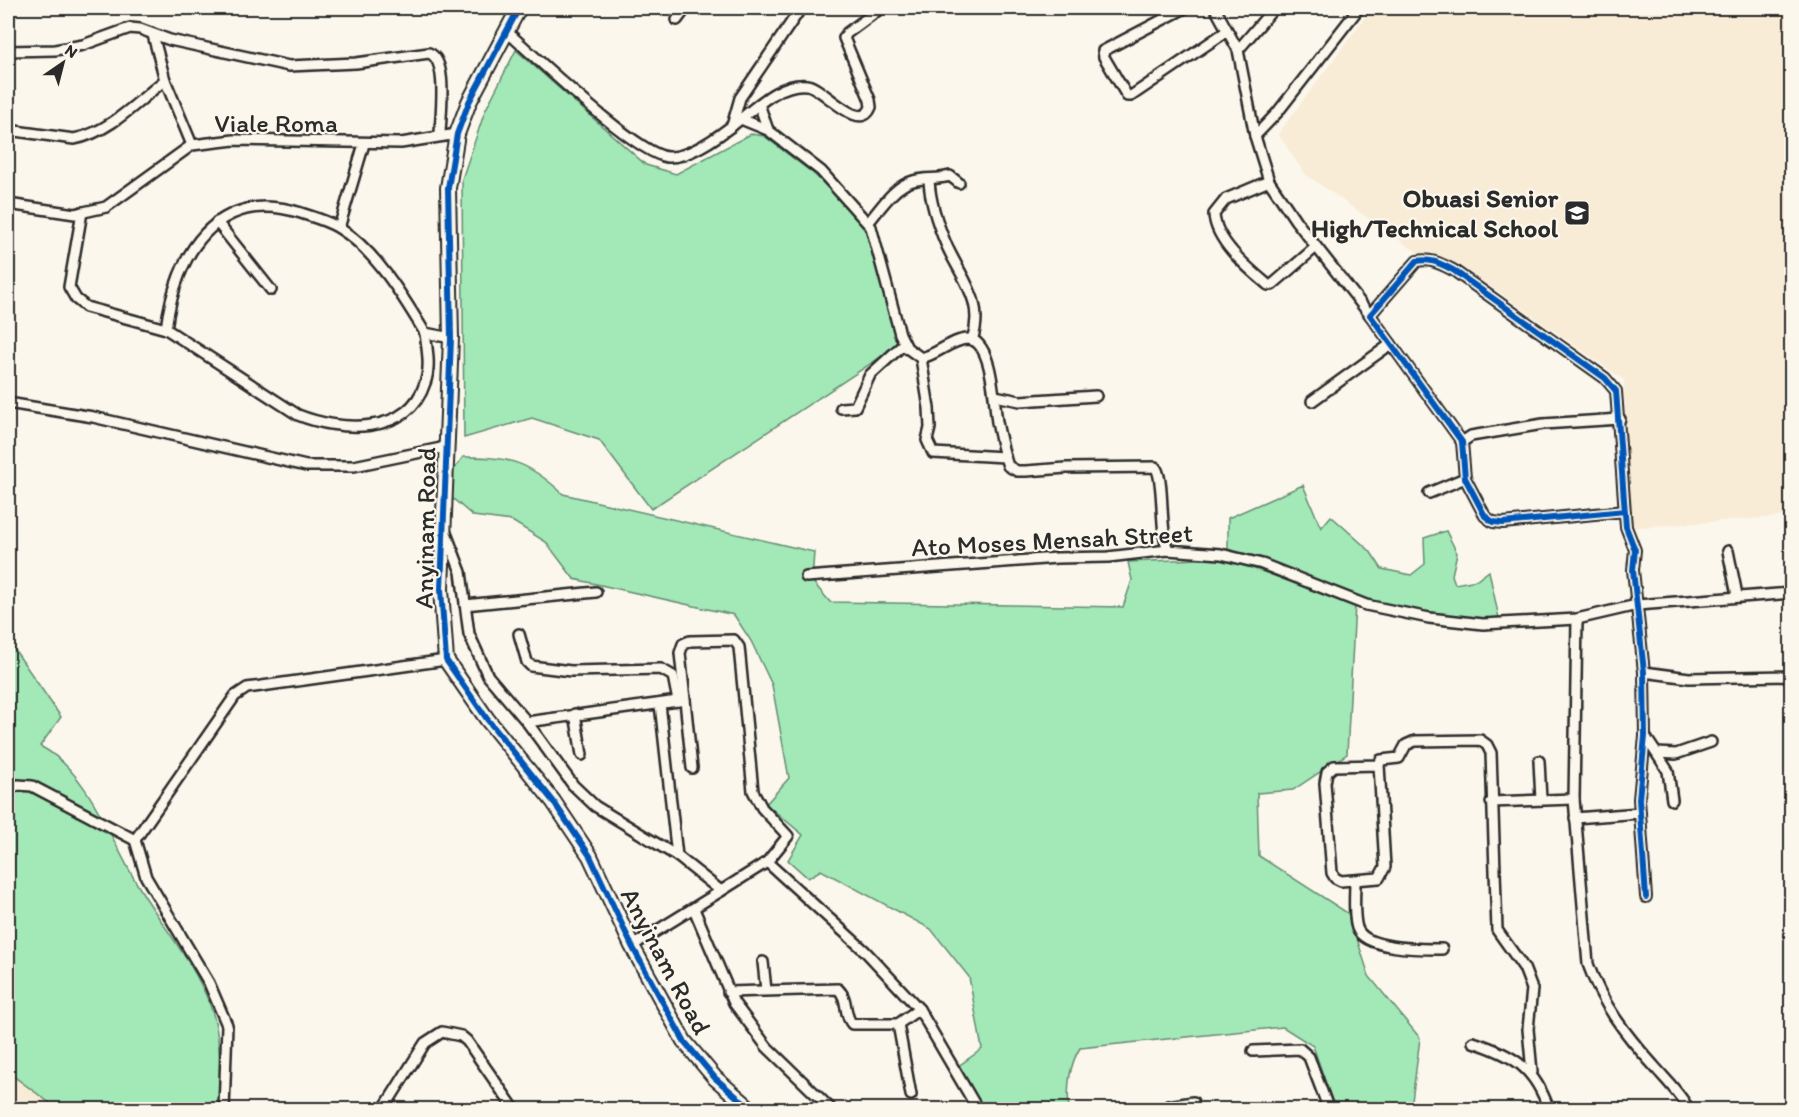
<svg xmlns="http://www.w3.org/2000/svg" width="1799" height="1117" font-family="Itim,sans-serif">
<rect width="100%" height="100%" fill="#fbf7ec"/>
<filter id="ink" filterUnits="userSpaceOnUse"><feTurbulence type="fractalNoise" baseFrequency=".0167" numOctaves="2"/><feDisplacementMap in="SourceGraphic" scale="12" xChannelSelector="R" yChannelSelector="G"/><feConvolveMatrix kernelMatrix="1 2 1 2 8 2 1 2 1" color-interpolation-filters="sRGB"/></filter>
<g filter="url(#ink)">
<!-- built -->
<g fill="#f9ecd6">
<polygon points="1372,8 1791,8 1791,516 1629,528 1624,380 1461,266 1434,254 1418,253 1305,174 1278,134"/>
<polygon points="8,1072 58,1109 8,1109"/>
</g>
<!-- green -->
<g fill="#a2e9b7" stroke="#668a71" stroke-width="1.5">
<polygon points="516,50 646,165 676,174 751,134 764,136 815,175 870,230 899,345 651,509 599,440 532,418 464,438 462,179 485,111"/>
<path d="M 463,457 C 509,456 529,462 563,494 L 814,552 L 812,581 L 830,602 L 1123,607 L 1132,580 L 1128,562 L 1223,558 L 1355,604 L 1347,754 L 1293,790 L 1257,793 L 1259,856 L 1349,914 L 1369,976 L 1420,1038 L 1411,1109 L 1335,1109 L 1313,1046 L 1283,1027 L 1080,1048 C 1069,1066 1067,1089 1069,1109 L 988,1109 L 977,1099 L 957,1067 L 982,1049 L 969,977 L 931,929 L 821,870 L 808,878 L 788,860 L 803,835 L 766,804 L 789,778 L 772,685 L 751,641 L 734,615 L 574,579 L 546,542 L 512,521 L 473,516 L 451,497 L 453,471 Z"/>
<polygon points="1303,485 1321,528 1331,516 1370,551 1382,569 1411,575 1425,564 1424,538 1446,531 1457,553 1452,575 1455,584 1477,580 1489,571 1500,623 1369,602 1228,550 1228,518"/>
<path d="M 8,640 L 61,717 L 40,746 C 89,771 111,842 139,887 C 163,927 193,961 210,1005 C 222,1035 220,1078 220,1109 L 58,1109 L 8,1072 Z"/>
</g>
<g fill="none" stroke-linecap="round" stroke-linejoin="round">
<defs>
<g id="street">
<polyline points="1185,8 1103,51 1104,57 1127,96 1131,96 1227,31"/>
<polyline points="1215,8 1238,50 1255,136 1269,181 1296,221 1370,315"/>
<polyline points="677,20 686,8"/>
<path d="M 506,31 C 535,56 635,153 667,157 C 690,159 726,131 743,117 C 760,103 783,82 807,85 C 822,86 860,135 871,107 L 870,100 L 844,38 L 847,33 L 881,8"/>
<polyline points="153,35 165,80 192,145"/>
<polyline points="1238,50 1274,8"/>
<path d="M 8,51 L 55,50 L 83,45 L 130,28 L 140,29 L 170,40 L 289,66 L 356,63 L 429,53 C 449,60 440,117 440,136"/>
<polyline points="759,104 768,130"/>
<path d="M 741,119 L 768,130 L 821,171 L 871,227 L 900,334 L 907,348 L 921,358 C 937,355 952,339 968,339 C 993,340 994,405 997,422 C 1000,437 1003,452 1008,466 L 1017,471 L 1026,471 L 1066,468 L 1155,467 C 1165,477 1159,530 1168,550"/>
<polyline points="732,126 740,98 801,8"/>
<path d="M 8,130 L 74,139 C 109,133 138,101 165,80"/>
<polyline points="1255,136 1277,113 1359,8"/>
<path d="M 929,180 C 930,202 937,223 946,244 C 960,277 986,301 972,340"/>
<path d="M 1269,181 L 1226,199 L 1214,214 C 1215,241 1249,269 1268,285 L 1272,285 L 1316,247"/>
<polyline points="8,204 75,214 106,207 192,145 234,140 401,143 457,134"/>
<path d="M 82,212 L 69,287 L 76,299 L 86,307 L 166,329 L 298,415 C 338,431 408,437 425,383 C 431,367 427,349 425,333"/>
<polyline points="217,222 271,290"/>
<path d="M 868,223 C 880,209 894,186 913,181 C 926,177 936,180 950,176 L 959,183"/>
<polyline points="339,228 364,144"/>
<path d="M 166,329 C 175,255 217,186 301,213 C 313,217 328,221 339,228 C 375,250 404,298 425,333 L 451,338"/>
<polyline points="921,358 929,408 930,428 927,440 933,453 1005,457"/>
<polyline points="995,396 1020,401 1096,396"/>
<polyline points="1312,401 1391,344"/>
<polyline points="8,403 93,417 306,466 354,466 446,447"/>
<polyline points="841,408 855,407 870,375 904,344"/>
<polyline points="1462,442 1471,436 1543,424 1620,419"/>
<polyline points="1429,493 1465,478"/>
<path d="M 1625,511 L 1503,523 L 1493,522 L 1485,516 L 1465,478 L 1462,442 L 1370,315 L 1417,261 C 1431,258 1441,264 1453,270 L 1605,378 L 1616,391 L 1626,527 L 1635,550 L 1633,570 L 1644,672 L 1645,736 L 1639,799 L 1646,897"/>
<polyline points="446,533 461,572 469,634 488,676 527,722 573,785 595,806 677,856 721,891 632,946"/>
<polyline points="1728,551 1737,595"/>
<polyline points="806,577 1057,558 1108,557 1168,550 1221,554 1262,564 1366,605 1429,618 1483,624 1577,619 1637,605 1792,593"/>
<polyline points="465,605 596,592"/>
<path d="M 1577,619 L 1574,799 L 1588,964 C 1602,1004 1625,1034 1654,1066 C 1666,1080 1680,1093 1689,1110"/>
<polyline points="519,634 527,662 531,666 571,671 661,669 673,676 678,701"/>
<polyline points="1644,672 1689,678 1792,676"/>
<polyline points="685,700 692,768"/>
<polyline points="660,704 677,856"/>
<polyline points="575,714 582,755"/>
<polyline points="527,722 685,700 680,653 683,644 690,641 734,640 739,647 753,791 762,808 788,836 767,862"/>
<polyline points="1645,736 1668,771 1672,800"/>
<polyline points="1657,753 1676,754 1711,742"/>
<polyline points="1539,761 1541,800"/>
<polyline points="1379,765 1334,766 1327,772 1325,783 1332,873 1335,878 1341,881 1379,878 1385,867 1379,765 1381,760 1399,758 1406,745 1415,741 1480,740 1487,745 1491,753 1497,930 1524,968 1532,989 1528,1029 1532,1072"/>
<polyline points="8,790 18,785 32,786 135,840"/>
<polyline points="1491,802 1574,799"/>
<polyline points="1575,818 1640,813"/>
<path d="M 1355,881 C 1355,895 1353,915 1357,928 C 1365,950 1423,949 1442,949"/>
<polyline points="721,891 767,862 865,951 919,1009 978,1110"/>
<polyline points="694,909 734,1003 767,1047 832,1110"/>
<polyline points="763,962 766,990"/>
<path d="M 728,992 L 838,989 C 849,999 843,1014 852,1024 L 898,1024 L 911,1095"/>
<polyline points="898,1024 919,1009"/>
<path d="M 1473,1042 C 1514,1055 1535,1068 1549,1110"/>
<polyline points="1253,1051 1300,1049 1309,1057 1329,1110"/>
<polyline points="224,1110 227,1025 209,983 146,877 135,840 235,696 247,688 446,660"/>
<polyline points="383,1110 425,1043 442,1032 461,1036 467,1041 515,1110"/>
<polyline points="1165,1110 1168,1106 1193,1102"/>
</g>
<polyline id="secondary" points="519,8 469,102 457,134 448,188 451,338 441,589 446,660 487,719 553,801 590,856 632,946 684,1041 715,1078 752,1110"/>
</defs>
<!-- street casing -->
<use href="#street" stroke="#2b2b2b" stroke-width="14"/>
<!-- secondary casing -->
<use href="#secondary" stroke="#2b2b2b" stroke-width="18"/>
<!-- street -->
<use href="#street" stroke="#fbf7ec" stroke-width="9"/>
<!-- secondary -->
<use href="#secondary" stroke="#fbf7ec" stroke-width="14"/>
<defs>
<g id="cycleway">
<polyline points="519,8 469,102 457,134 448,188 451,338 441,589 446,660 487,719 553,801 590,856 632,946 684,1041 715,1078 752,1110"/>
<path d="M 1625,511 L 1503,523 L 1493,522 L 1485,516 L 1465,478 L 1462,442 L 1370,315 L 1417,261 C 1431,258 1441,264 1453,270 L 1605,378 L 1616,391 L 1626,527 L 1635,550 L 1633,570 L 1644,672 L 1645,736 L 1639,799 L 1646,897"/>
</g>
</defs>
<!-- cycleway casing -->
<use href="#cycleway" stroke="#fbf7ec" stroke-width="10"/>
<!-- cycleway -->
<use href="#cycleway" stroke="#0057b8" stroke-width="6"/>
</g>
</g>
<!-- icons -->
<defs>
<symbol id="school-square" viewBox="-11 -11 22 22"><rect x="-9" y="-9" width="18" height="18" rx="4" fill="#2b2b2b" stroke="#fbf7ec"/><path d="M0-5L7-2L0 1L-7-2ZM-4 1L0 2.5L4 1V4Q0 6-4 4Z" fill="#fff"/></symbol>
</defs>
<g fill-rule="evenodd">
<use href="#school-square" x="1562" y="198" width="30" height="30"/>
</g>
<g text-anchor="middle" stroke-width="4.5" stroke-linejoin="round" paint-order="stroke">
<!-- street labels -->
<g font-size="26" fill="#2b2b2b" stroke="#fbf7ec">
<text x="276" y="132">Viale Roma</text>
<text transform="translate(425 528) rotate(-89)" y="9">Anyinam Road</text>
<text transform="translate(1052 540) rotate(-3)" y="9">Ato Moses Mensah Street</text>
<text transform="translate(666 961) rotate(62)" y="9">Anyinam Road</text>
</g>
<!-- poi labels -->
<g font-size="26" font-weight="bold" fill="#2b2b2b" stroke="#fbf7ec" text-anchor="end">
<text x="1558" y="207">Obuasi Senior<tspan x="1558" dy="30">High/Technical School</tspan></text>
</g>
</g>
<!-- margin -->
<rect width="1799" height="1117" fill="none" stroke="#fbf7ec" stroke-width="30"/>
<rect x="15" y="15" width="1769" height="1087" fill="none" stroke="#2b2b2b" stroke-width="2" filter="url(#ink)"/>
<!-- north arrow -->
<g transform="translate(63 63) rotate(35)" stroke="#fbf7ec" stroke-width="4.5" paint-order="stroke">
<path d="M0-4.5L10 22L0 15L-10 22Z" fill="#2b2b2b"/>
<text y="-9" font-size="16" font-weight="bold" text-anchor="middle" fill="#2b2b2b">N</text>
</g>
</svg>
